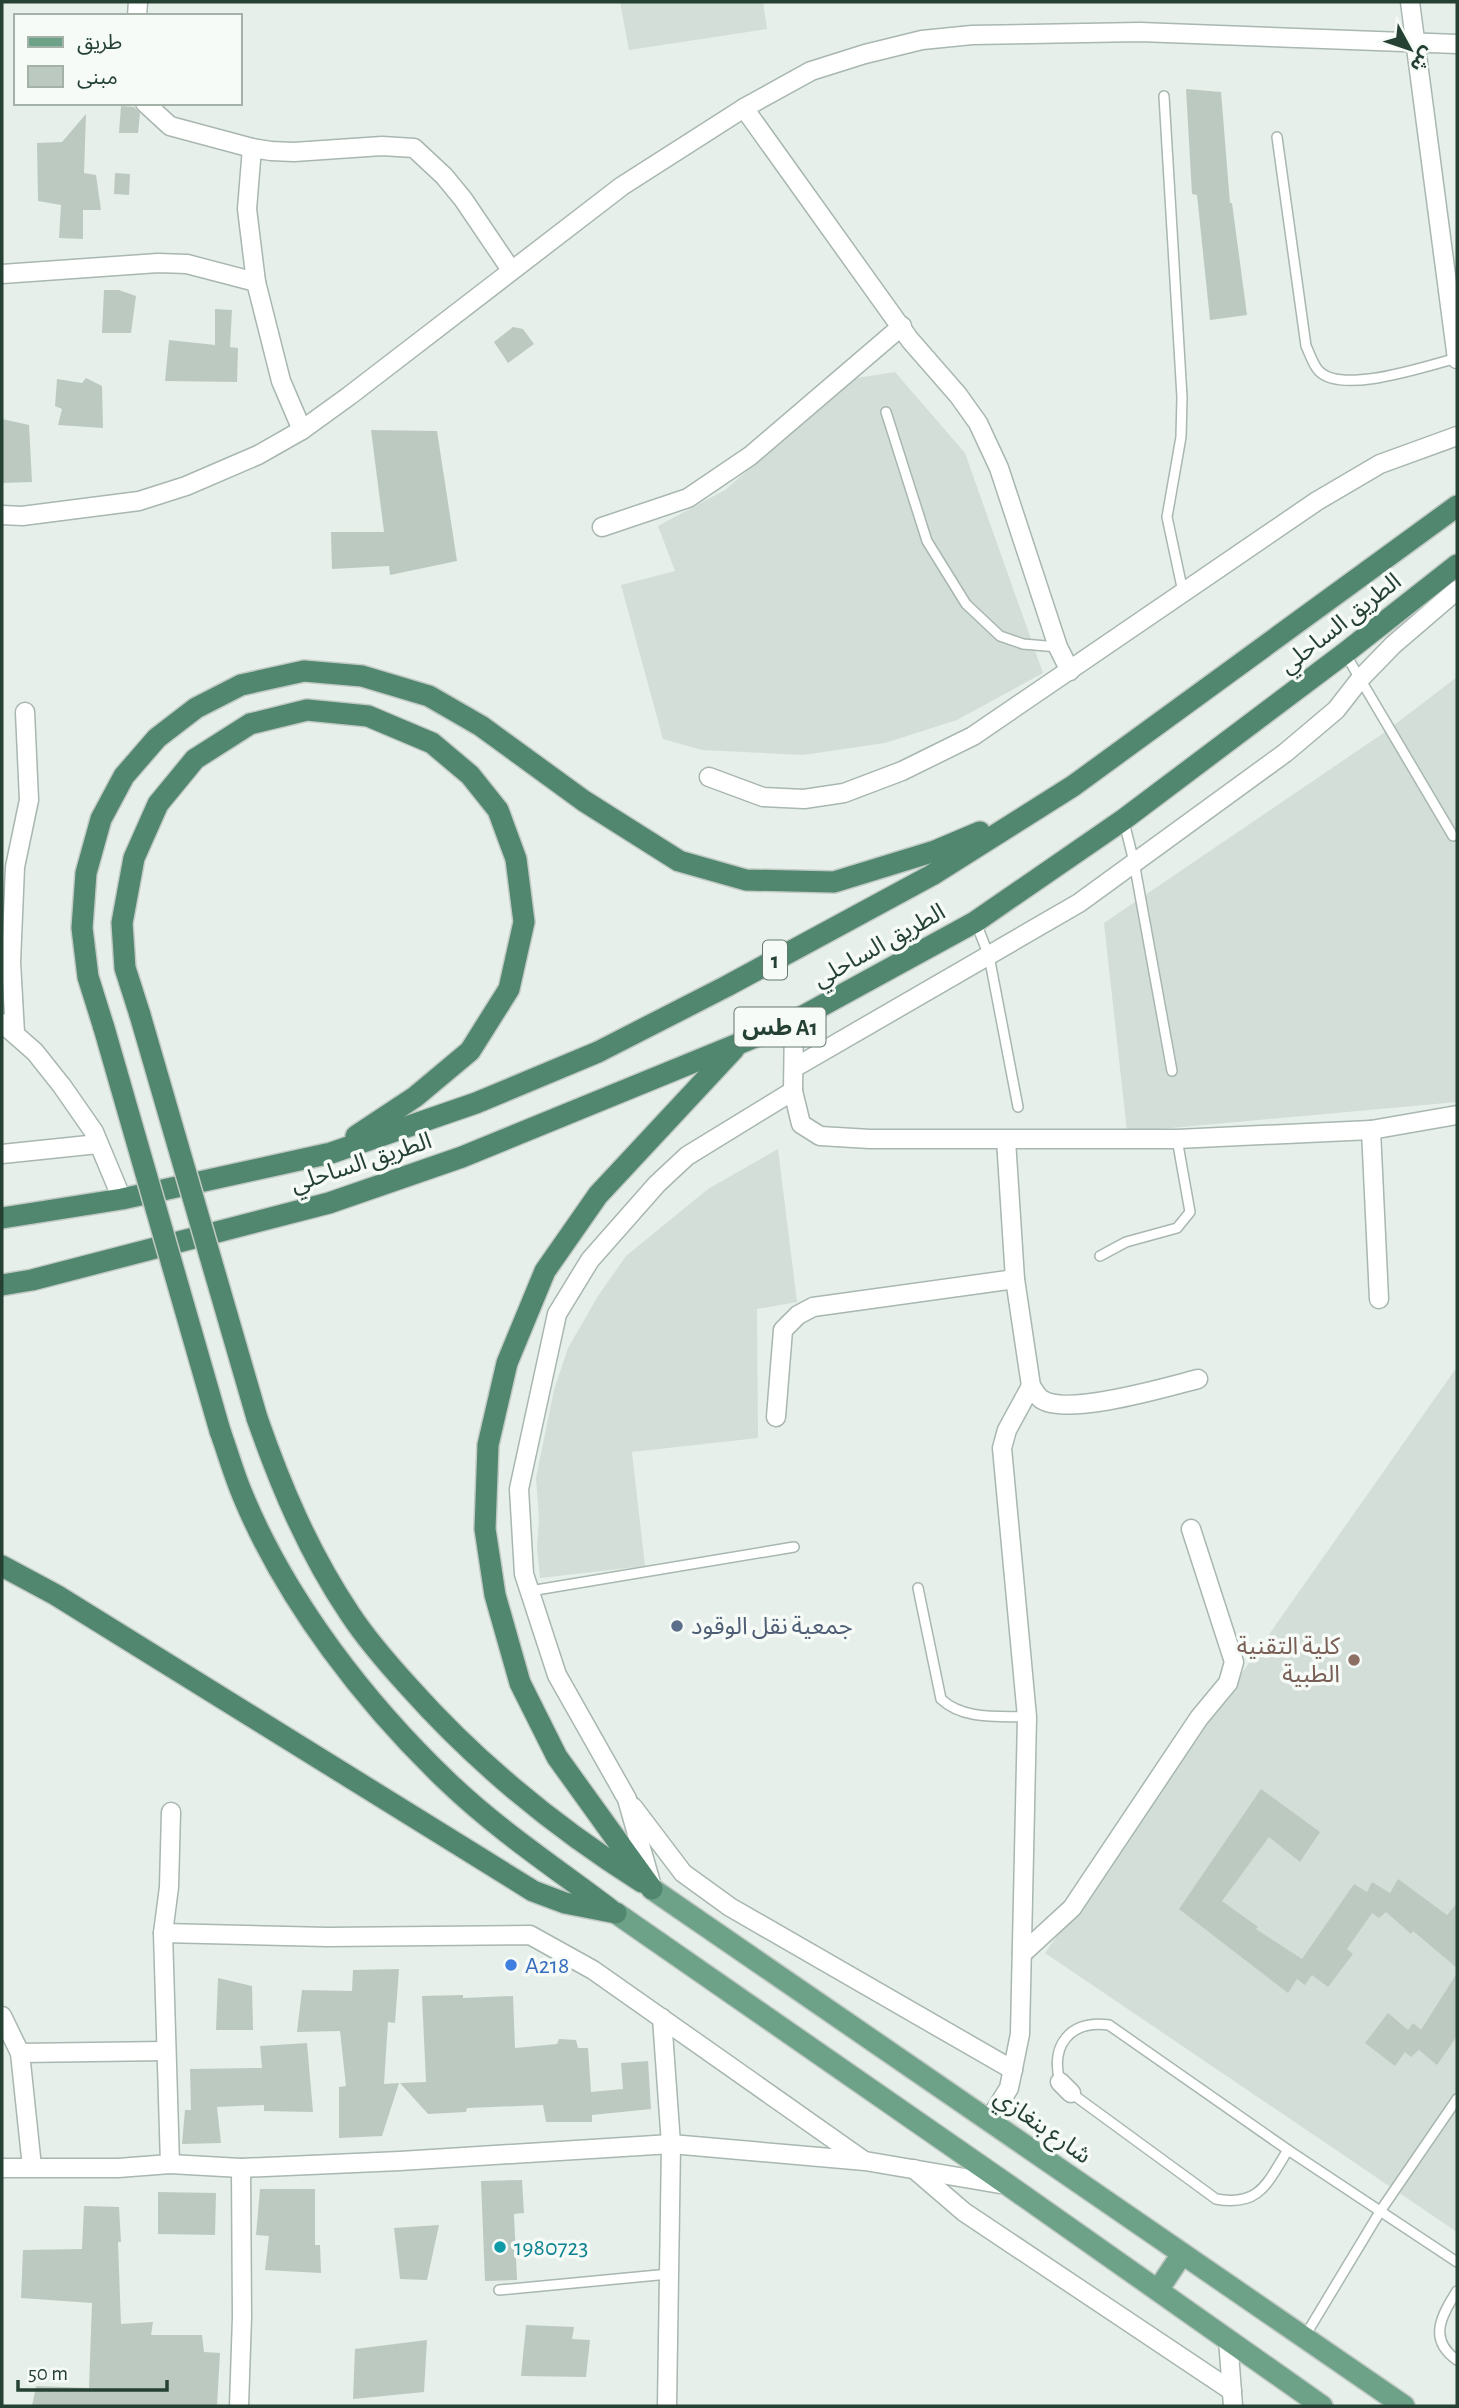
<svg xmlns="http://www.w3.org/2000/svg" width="1459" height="2408" font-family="'Alegreya Sans','Noto Sans Arabic',sans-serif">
<rect width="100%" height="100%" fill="#e6efe9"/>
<!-- built -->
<g fill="#d4ded8">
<polygon points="620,2 763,2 767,29 629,50"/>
<polygon points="895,372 965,453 1043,673 957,720 885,743 803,755 702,750 663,739 621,585 675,571 658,526 725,490 851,379"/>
<polygon points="1457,677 1457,1102 1127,1132 1104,923 1385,732"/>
<polygon points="778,1149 797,1302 757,1309 758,1438 632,1452 645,1566 540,1578 537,1548 539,1519 536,1478 554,1390 568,1348 598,1296 626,1256 708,1189"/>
<polygon points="1457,1367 1457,2232 1045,1953"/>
</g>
<!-- building -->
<g fill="#bcc9c1">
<polygon points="1186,89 1221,92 1230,203 1232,203 1247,315 1210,320 1197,195 1192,194"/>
<polygon points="121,106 134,107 140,113 138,133 119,133"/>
<polygon points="86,114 84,173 96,175 101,210 83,210 83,239 59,238 61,205 38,201 37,143 62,142"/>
<polygon points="115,173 130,174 129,195 114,194"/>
<polygon points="104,290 119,290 136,296 131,333 102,333"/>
<polygon points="215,309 232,310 230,347 238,348 237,382 165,381 169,340 215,345"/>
<polygon points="513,327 523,329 534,344 508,363 494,342"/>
<polygon points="86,378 102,386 103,428 58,425 62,409 55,406 57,379 82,383"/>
<polygon points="2,419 29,425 32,482 2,483"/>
<polygon points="371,430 437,431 457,561 390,575 389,566 332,569 331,532 384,532"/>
<polygon points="1261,1789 1320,1832 1300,1862 1269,1837 1222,1901 1258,1927 1256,1929 1302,1959 1354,1884 1367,1892 1372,1882 1390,1893 1398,1879 1447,1915 1457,1903 1457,1968 1413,1931 1411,1934 1386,1912 1379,1918 1372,1913 1347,1949 1353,1954 1328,1987 1312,1975 1305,1985 1297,1979 1288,1993 1179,1909"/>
<polygon points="399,1969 395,2023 388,2022 384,2084 399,2083 382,2136 339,2138 339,2087 346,2086 340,2031 297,2032 302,1990 352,1991 353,1970"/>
<polygon points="1457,1973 1457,2036 1437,2065 1419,2050 1411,2057 1405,2052 1395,2066 1365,2043 1388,2013 1408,2030 1413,2023 1421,2030"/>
<polygon points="218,1978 252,1986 253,2030 216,2030"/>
<polygon points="463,1995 463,1998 513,1996 515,2048 557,2044 559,2039 576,2040 578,2048 588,2048 591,2092 623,2089 621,2063 648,2061 651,2109 592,2115 592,2122 546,2122 543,2105 467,2108 466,2112 428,2114 400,2083 426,2082 422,1996"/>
<polygon points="307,2043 313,2112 264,2111 264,2105 217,2107 221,2143 182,2144 185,2110 191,2110 190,2069 262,2068 260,2046"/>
<polygon points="522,2180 524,2213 514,2214 517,2280 485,2281 481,2181"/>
<polygon points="260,2189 315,2189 315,2245 320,2245 321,2273 265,2270 269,2236 256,2235"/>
<polygon points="158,2192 216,2193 215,2235 158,2234"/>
<polygon points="84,2206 119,2207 121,2242 118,2242 121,2324 153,2322 151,2335 202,2335 204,2352 220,2353 217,2406 32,2406 36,2386 89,2388 92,2303 21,2298 23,2250 82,2249"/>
<polygon points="439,2225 427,2280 400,2279 394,2228"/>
<polygon points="526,2325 574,2327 572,2339 590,2340 586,2377 521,2376"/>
<polygon points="427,2340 424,2392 353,2399 355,2349"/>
</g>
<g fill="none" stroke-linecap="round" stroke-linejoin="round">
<defs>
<g id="service">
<polyline points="1164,96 1182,397 1181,437 1167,517 1183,592"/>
<path d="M 1277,137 L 1306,346 C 1310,354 1313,365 1319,371 C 1342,395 1426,366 1457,358"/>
<polyline points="886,412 927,541 966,604 1000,636 1023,644 1058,647"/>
<polyline points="1346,655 1453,836"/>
<polyline points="1124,822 1134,862 1172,1071"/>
<polyline points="976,923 989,956 1018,1107"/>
<polyline points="1100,1256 1126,1242 1177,1228 1190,1212 1177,1139"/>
<path d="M 918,1588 L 941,1699 C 963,1720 998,1716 1027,1717"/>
<polyline points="530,1591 794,1547"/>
<path d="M 1060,2082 C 1050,2045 1070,2020 1109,2025 L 1288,2150 C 1267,2183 1260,2207 1216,2199 L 1071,2093"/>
<polyline points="1288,2150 1457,2262"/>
<polyline points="499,2290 669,2274"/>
<path d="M 1457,2291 C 1442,2315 1427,2339 1457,2360"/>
<polyline points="1305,2336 1381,2210 1457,2099"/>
</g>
<g id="minor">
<polyline points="1410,2 1457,359"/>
<polyline points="137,16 138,2"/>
<polyline points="145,103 170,126 252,148 247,209 256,282"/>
<polyline points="744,108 910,340 958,395 978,423 999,468 1058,647 1070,671"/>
<polyline points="252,148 271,151 294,152 382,146 414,148 444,176 463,199 511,270"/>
<polyline points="2,274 158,263 187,264 256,282 281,381 302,430"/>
<polyline points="2,515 22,516 139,501 186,486 258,455 302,430 349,396 622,186 744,108 811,71 865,54 922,40 972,35 1140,32 1457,44"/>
<polyline points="602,527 688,498 750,456 902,326"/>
<polyline points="709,777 763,797 804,799 844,793 902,771 973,736 1317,501 1380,464 1457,436"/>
<polyline points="794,1021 793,1091 801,1124 820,1136 870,1139 1177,1139 1371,1130 1457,1115"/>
<polyline points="2,1023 35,1052 62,1086 94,1132 122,1199"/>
<polyline points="15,1033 11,962 15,867 29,800 25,712"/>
<polyline points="794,1068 1079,903 1285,753 1336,710 1361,678 1393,645 1457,590"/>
<polyline points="1371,1130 1379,1299"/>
<path d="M 1006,1140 L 1015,1279 L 1031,1386 C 1033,1389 1037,1396 1041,1399 C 1066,1417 1167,1387 1198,1379"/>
<polyline points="2,1154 98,1144"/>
<polyline points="776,1417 783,1330 798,1315 813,1307 1015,1279"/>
<polyline points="633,1807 683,1873 730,1907 1013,2070"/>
<polyline points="651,1883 627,1799 557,1675 524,1574 519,1489 557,1314 590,1260 657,1184 687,1156 793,1091"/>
<polyline points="163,1933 327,1937 530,1935 593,1970 863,2160"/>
<polyline points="1022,1954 1072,1908 1199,1718 1228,1683 1234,1662 1191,1529"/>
<polyline points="2,2016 20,2053 32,2167"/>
<polyline points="662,2018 671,2144 667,2406"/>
<polyline points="20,2053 166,2051"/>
<polyline points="1060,2082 1071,2093"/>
<polyline points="989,2120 1009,2088 1020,2034 1027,1717 1002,1448 1007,1430 1031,1386"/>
<polyline points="170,2164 163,1933 169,1887 171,1812"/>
<polyline points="2,2168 118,2168 170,2164 241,2168 400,2161 671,2144 865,2161 1006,2185"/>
<polyline points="914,2169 964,2212 1232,2391"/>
<polyline points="1228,2339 1233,2406"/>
<polyline points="239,2406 242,2317 241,2168"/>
</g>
<g id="primary">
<polyline points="652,1889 1404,2406"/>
<polyline points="616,1913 1008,2185 1322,2406"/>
<polyline points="1158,2290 1182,2254"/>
</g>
<g id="trunk">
<polyline points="140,1015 125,968 122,923 134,858 158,804 195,759 250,724 307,710 368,716 432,743 470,775 498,810 516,859 524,922 509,989 470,1051 415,1097 356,1136"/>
<polyline points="104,1028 88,977 82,928 86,873 101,819 124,776 157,738 196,708 241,685 304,671 362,676 429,696 481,726 584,801 679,861 746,880 834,882 935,851 980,832"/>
<polyline points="2,1218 122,1199 331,1153 476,1103 598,1052 727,986 932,875 1073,786 1457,506"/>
<polyline points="2,1285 32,1280 329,1203 462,1157 794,1021 975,922 1123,820 1345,653 1457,565"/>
<path d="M 257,1418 C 281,1487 309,1553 350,1614 C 367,1640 389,1665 410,1688 C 478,1764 556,1828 642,1882"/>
<path d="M 220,1431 C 228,1453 234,1475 243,1496 C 287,1602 366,1704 449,1783 C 498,1830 557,1869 611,1910"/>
<polyline points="2,1566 56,1595 533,1891 565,1903 616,1913"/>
<polyline points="652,1889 557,1757 520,1683 495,1595 485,1529 488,1445 507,1363 545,1271 598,1195 734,1049"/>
</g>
</defs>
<!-- service casing -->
<use href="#service" stroke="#a8b7af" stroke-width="12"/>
<!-- minor casing -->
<use href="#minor" stroke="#a8b7af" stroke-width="21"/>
<!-- primary casing -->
<use href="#primary" stroke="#c2cac6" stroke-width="24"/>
<!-- trunk casing -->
<use href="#trunk" stroke="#c2cac6" stroke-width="24"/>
<!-- service -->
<use href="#service" stroke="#fff" stroke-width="9"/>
<!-- minor -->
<use href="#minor" stroke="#fff" stroke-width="18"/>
<!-- primary -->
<use href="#primary" stroke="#6da288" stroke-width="21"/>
<!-- trunk -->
<use href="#trunk" stroke="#50876e" stroke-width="21"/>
<defs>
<g id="trunk-bridge">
<polyline points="140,1015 257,1418"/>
<polyline points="104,1028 220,1431"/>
</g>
</defs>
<!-- trunk-bridge casing -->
<use href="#trunk-bridge" stroke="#c2cac6" stroke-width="24" stroke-linecap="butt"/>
<!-- trunk-bridge -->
<use href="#trunk-bridge" stroke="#50876e" stroke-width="21"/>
</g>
<!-- markers -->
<circle fill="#5c6f8a" stroke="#f7fbf8" stroke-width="2.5" cx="677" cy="1626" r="7"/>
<circle fill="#8d6e63" stroke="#f7fbf8" stroke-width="2.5" cx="1354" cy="1660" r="7"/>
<circle fill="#3f7fe0" stroke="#f7fbf8" stroke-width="2.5" cx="511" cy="1965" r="7"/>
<circle fill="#0f9aa8" stroke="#f7fbf8" stroke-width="2.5" cx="500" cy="2247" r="7"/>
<g text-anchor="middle" stroke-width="7" stroke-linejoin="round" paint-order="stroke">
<!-- shield labels -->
<g fill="#f7fbf8" stroke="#64796e" stroke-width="2">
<rect x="763" y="940.5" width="24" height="39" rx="5"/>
<rect x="734.5" y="1007.5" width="91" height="39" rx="5"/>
</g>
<g font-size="23" font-weight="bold" fill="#254133">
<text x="775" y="968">1</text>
<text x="780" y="1035">طس A1</text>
</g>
<!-- street labels -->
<g font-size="24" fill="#254133" stroke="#f7fbf8">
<text transform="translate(1340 623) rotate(-38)" y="8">الطريق الساحلي</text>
<text transform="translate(879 945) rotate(-29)" y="8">الطريق الساحلي</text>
<text transform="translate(361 1162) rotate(-18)" y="8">الطريق الساحلي</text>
<text transform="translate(1043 2126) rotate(35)" y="8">شارع بنغازي</text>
</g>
<!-- service labels -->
<g font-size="24" fill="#4e5e75" stroke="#f7fbf8" text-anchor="start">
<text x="691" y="1634">جمعية نقل الوقود</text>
</g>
<!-- education labels -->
<g font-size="24" fill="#785e54" stroke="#f7fbf8" text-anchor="end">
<text x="1340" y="1654">كلية التقنية<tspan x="1340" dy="28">الطبية</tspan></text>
</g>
<!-- shop labels -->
<g font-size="24" fill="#366cbe" stroke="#f7fbf8" text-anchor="start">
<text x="525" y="1973">A218</text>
</g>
<!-- culture labels -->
<g font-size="24" fill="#0d838f" stroke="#f7fbf8" text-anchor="start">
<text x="514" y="2255">1980723</text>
</g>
</g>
<!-- border -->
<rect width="1459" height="2408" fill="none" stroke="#254133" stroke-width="7"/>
<!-- legend -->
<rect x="14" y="14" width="228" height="91" fill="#f7fbf8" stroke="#a3b1a9" stroke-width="2"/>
<rect x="28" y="37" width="35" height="10" fill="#6da288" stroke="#a3b1a9" stroke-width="2"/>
<text x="77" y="49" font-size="21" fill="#254133">طريق</text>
<rect x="28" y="66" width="35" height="21" fill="#bcc9c1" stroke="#a3b1a9" stroke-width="2"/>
<text x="77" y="84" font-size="21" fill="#254133">مبنى</text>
<!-- north arrow -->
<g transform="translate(1410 49) rotate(130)" stroke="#f7fbf8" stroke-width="5" paint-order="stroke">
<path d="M0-5L12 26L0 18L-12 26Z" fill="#254133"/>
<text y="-10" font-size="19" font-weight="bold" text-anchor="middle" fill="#254133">ش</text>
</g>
<!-- scale -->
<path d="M18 2380v10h149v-10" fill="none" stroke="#254133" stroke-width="3.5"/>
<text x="28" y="2380" font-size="21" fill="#254133" stroke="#f7fbf8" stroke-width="5" paint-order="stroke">50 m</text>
</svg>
